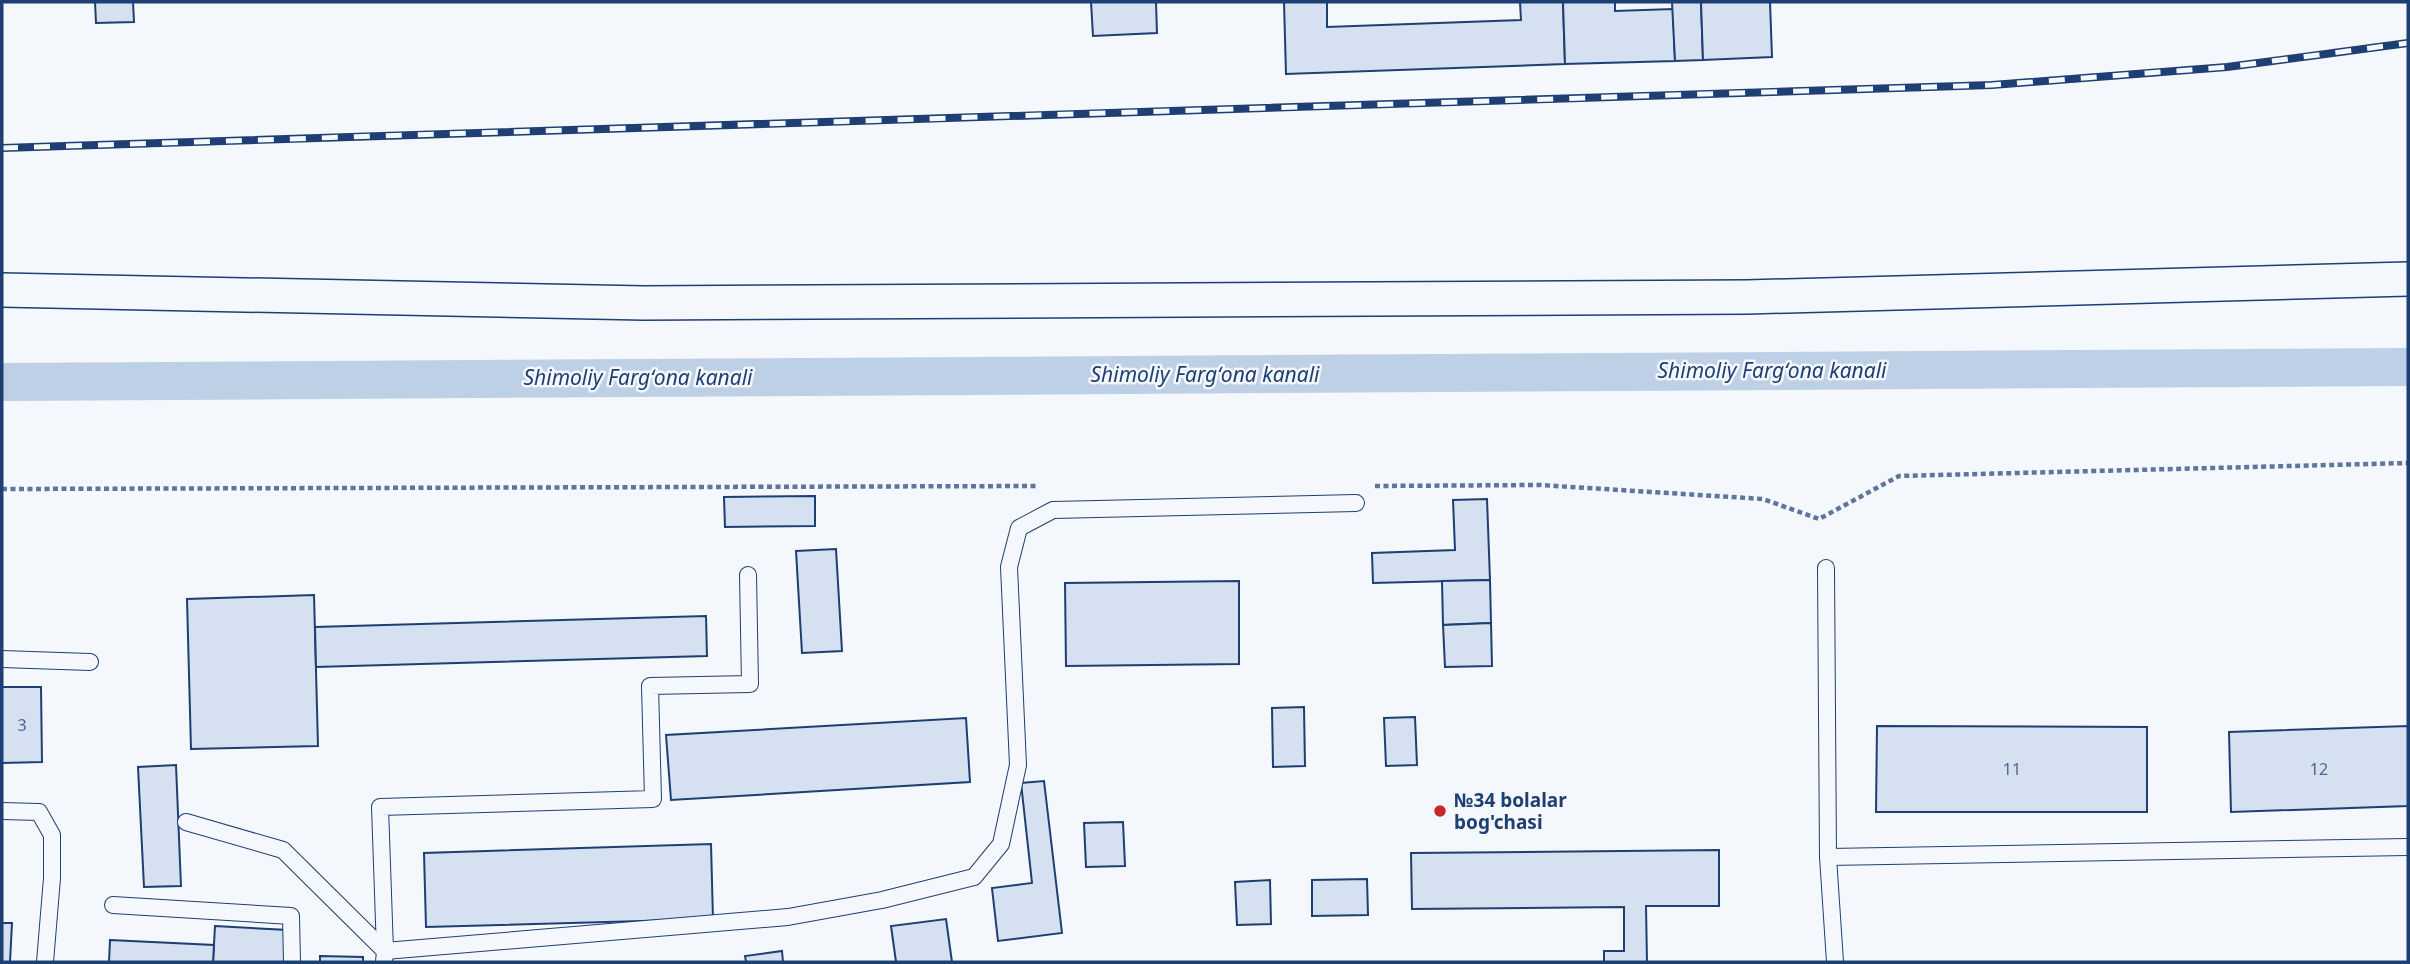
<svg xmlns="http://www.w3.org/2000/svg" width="2410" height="964" font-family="'Noto Sans',sans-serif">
<rect width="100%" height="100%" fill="#f4f7fb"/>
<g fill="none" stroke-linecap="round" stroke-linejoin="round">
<!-- canal -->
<polyline stroke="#bed0e5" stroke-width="38" points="2,382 2408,367"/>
</g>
<!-- building -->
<g fill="#d5e0f0" stroke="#1d3f73" stroke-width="2">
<polygon points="95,2 133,2 134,22 96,23"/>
<polygon points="1091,2 1156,2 1157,33 1093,36"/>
<polygon points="1284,2 1327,2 1327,27 1521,20 1520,2 1563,2 1565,64 1286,74"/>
<polygon points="1563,2 1615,2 1615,11 1673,9 1675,61 1565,64"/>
<polygon points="1672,2 1701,2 1703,60 1675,61"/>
<polygon points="1701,2 1770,2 1772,57 1703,60"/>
<polygon points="815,496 815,526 725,527 724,497"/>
<polygon points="1487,499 1490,580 1373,583 1372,553 1455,550 1453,500"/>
<polygon points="836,549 842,651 802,653 796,551"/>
<polygon points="1490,580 1491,623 1443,625 1442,581"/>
<polygon points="1239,581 1239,664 1066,666 1065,583"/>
<polygon points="314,595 318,746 191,749 187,599"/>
<polygon points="706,616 707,656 316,667 315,627"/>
<polygon points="1491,623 1492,666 1445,667 1443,625"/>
<polygon points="2,687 41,687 42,762 2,763"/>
<polygon points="1304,707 1305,766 1273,767 1272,708"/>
<polygon points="1415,717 1417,765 1386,766 1384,718"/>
<polygon points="966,718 970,782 671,800 666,735"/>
<polygon points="1877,726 2147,727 2147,812 1876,812"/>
<polygon points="2408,726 2408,806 2231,812 2229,732"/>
<polygon points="176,765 181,886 144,887 138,767"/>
<polygon points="1044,781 1062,933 998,941 992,888 1032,883 1021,783"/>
<polygon points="1123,822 1125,866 1086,867 1084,823"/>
<polygon points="711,844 713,919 426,927 424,853"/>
<polygon points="1719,850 1719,906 1646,906 1647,962 1604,962 1604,951 1624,951 1624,907 1412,909 1411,853"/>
<polygon points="1367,879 1368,915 1312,916 1312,880"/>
<polygon points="1270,880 1271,924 1237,925 1235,882"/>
<polygon points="946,919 952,962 896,962 891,926"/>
<polygon points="2,923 12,923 10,962 2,962"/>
<polygon points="215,926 288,930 286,962 213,962"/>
<polygon points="110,940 214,945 213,962 109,962"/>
<polygon points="782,951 783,962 746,962 745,956"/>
<polygon points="320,956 363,957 363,962 320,962"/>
</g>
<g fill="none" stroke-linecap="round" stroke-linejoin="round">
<defs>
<g id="service">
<polyline points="1826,568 1828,857 1835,962"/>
<polyline points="748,575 750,684 650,686 653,799 380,807 385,951 788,917 882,900 974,877 1001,844 1018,765 1009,567 1019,528 1053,510 1356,503"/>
<polyline points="2,659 90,662"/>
<polyline points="2,811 39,812 52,835 52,878 45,962"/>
<polyline points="186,822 283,850 385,951 384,962"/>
<polyline points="1828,857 2408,847"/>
<polyline points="113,905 291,916 292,962"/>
</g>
<polyline id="minor" points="2,290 644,303 1747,297 2408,279"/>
</defs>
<!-- service casing -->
<use href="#service" stroke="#1d3f73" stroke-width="18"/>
<!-- minor casing -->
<use href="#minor" stroke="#1d3f73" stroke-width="36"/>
<!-- path -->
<g stroke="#5e769c" stroke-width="4.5" stroke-dasharray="5 3.5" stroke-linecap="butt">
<polyline points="1375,486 1540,485 1763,499 1819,519 1899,476 2408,463"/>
<polyline points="2,489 1037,486"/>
</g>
<!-- service -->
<use href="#service" stroke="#f4f7fb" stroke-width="16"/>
<!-- minor -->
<use href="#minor" stroke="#f4f7fb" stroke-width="33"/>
<defs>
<polyline id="rail" points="2,148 1992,85 2227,67 2408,43"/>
</defs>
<!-- rail casing -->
<use href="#rail" stroke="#1d3f73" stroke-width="8"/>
<!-- rail -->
<use href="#rail" stroke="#f4f7fb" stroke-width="5" stroke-dasharray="16" stroke-linecap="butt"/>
</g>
<!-- markers -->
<circle fill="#c62828" stroke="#f4f7fb" stroke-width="2.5" cx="1440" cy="811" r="7"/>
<g text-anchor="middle" stroke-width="5" stroke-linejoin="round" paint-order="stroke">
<!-- number labels -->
<g font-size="16" fill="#4b6792">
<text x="22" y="731">3</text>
<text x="2012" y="775">11</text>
<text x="2319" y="775">12</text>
</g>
<!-- poi labels -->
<g font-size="19" font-weight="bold" fill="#1d3f73" stroke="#f4f7fb" text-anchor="start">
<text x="1454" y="807">№34 bolalar<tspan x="1454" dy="22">bog'chasi</tspan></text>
</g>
<!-- water labels -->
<g font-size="21" font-style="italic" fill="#1d3f73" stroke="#f4f7fb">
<text x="1772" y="378">Shimoliy Fargʻona kanali</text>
<text x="1205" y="382">Shimoliy Fargʻona kanali</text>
<text x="638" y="385">Shimoliy Fargʻona kanali</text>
</g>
</g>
<!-- border -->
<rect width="2410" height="964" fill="none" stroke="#1d3f73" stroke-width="7"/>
</svg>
